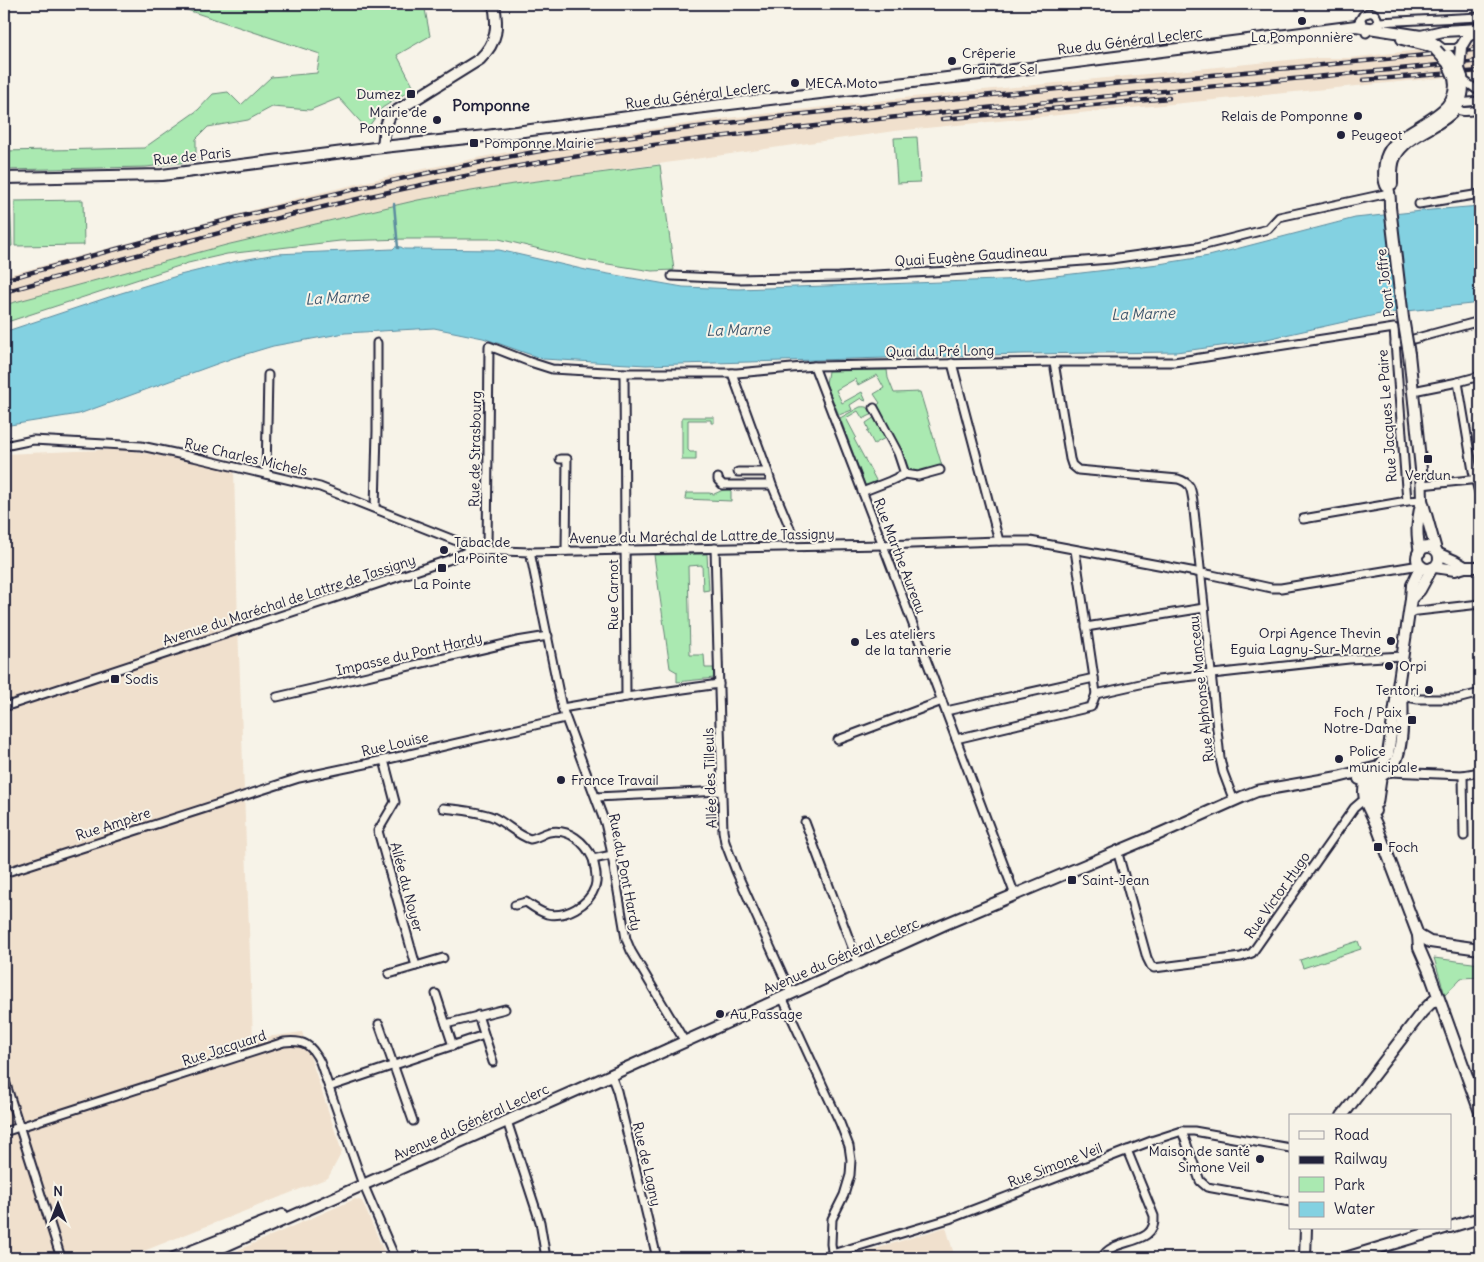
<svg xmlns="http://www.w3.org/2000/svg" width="1484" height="1262" font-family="Delius,sans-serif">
<rect width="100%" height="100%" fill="#f7f3e8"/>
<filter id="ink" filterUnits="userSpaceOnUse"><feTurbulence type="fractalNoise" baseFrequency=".02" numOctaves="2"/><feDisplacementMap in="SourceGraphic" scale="10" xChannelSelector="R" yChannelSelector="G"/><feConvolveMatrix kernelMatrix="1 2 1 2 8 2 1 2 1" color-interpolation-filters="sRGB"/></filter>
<g filter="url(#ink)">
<!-- built -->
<g fill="#f0e0cd">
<polygon points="1480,43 1480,74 895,131 507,185 418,200 226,245 4,305 4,276 306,196 399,174 542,145 720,119 903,98 1309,58 1350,58"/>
<polygon points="124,449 234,470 238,625 253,1039 302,1032 342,1152 328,1178 126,1258 4,1258 4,454"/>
<polygon points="355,1199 362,1201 387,1258 220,1258"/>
<polygon points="946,1227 955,1258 846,1258"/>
</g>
<!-- green -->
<g fill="#aae9b1" stroke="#668676">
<polygon points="169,4 424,4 430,36 397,55 414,88 382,108 367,129 339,98 310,110 272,107 248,120 208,127 196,139 196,161 146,167 4,170 4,151 144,148 198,110 213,94 228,92 241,105 271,77 317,73 320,54"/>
<polygon points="917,137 920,182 897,183 894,138"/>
<polygon points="660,165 674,270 652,271 620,266 584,260 499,239 406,239 340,241 227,254 188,263 4,323 4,305 226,245 418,200 507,185"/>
<polygon points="83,200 84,245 15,246 15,201"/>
<polygon points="10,201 12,246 4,247 4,202"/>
<polygon points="887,370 888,378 894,393 920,392 942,466 918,473 913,473 909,469 875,407 880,403 874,394 884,388 877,375 858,385 855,379 836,390 842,403 862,392 866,401 863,400 861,398 850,405 852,410 839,415 826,384 828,371"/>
<path d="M 860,407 C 867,406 870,408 873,414 L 863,419 L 858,411 L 846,418 L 856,437 L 854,439 L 877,482 L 873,484 L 865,485 L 840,418 Z"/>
<polygon points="682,417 714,417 714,423 711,423 711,420 688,420 688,450 690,452 696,452 696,460 682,460"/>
<polygon points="875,417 887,437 874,444 867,431 869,430 866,423"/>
<polygon points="731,489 731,501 685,499 686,493 709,493 714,494 723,490"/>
<polygon points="707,554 709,590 703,591 702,565 688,566 690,655 704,655 705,668 714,668 714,678 677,682 677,672 670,668 654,555"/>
<polygon points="1358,941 1361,949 1303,968 1300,960"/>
<polygon points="1434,958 1480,964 1480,977 1461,978 1445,995"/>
</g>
<!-- water -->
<polygon fill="#83d1e1" stroke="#5c8b9f" points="1480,206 1480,303 1380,314 1258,341 1176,352 1022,354 646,365 543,359 483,338 434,328 345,333 273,346 233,358 79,414 4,426 4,332 118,294 180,275 237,261 276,254 393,249 395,247 401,247 404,249 499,250 586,270 683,287 738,289 1029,279 1159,264 1209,256 1355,218 1431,210"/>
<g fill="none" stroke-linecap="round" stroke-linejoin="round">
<!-- stream -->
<polyline stroke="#5c8b9f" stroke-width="2.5" points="394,204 398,248"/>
<defs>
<g id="street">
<path d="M 1368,13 C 1375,12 1377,16 1378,22"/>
<polyline points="1361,20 1366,33 1374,26"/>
<polyline points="1378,22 1480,17"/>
<polyline points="1358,23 1363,15 1368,13"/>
<polyline points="1463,80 1480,92"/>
<polyline points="1457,103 1480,101"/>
<path d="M 1453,107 C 1459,114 1471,111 1480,110"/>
<polyline points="1419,204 1480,194"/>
<polyline points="672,276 738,279 839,277 950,271 1111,259 1197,247 1268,229 1279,217 1389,193"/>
<polyline points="1395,344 1480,321"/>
<path d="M 1054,362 L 1070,459 L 1072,465 L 1078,470 L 1178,479 C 1191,483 1191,488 1193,501 L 1220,758 L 1223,772 L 1234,801"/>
<polyline points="952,363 999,541"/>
<polyline points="814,366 886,553 1015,895"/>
<polyline points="624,373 626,697"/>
<polyline points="732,373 768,472 738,472"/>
<polyline points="1458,382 1473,471 1480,496"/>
<polyline points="1413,391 1458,382 1480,376"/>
<polyline points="4,446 33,440 141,446 193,457 320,487 464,544 471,550"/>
<polyline points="560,459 567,459 566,551"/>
<polyline points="266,474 268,375"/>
<polyline points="905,474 918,476 940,470"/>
<polyline points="718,478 718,480 723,485 772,485 768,472"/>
<polyline points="772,485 792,533"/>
<polyline points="1421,485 1480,479"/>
<polyline points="862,492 890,481 905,474 898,453 874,408"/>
<polyline points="375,508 377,431 377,343"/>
<polyline points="1303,519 1407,501 1422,500"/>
<polyline points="715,548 723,831 725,842 736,871 791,993"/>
<polyline points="487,551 489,346 530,362 552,369 624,373 737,373 814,366 1054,362 1174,362 1394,328 1407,501"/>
<polyline points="530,552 562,708 605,823 610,844 626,939 631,951 685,1042"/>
<polyline points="1409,612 1480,604"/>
<polyline points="1086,627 1204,608"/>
<polyline points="1096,694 1158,680 1349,659 1403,656"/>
<polyline points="1402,696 1418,699 1457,699 1480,693"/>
<polyline points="277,697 517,641 548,636"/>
<polyline points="4,707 377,584 448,560 471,550 530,552 883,545 999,541 1030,541 1212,575 1271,588 1281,588 1420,565"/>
<polyline points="562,708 626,697 719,684"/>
<polyline points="946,711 1094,678"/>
<polyline points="956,739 1091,707 1096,694 1094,678 1075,550"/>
<polyline points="838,740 942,701"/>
<polyline points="384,760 395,802 378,831 416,966"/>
<polyline points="1389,772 1463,775 1480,772"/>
<polyline points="1463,775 1464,836"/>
<polyline points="596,797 722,791"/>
<path d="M 443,808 C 460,810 478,811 493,817 C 506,823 517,835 530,839 C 537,838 542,834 549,832 C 569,828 585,842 593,859 L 612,855"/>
<polyline points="805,822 858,963"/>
<polyline points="1117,850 1147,958 1151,966 1154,968 1241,957 1252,953 1354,808 1361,802 1369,803"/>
<polyline points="4,873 299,778 384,760 565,718"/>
<path d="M 515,905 L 526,902 C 533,907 538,911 547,914 C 565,918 589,905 595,887 C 598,878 595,868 593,859"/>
<polyline points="389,974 443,958"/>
<polyline points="436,994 453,1046"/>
<polyline points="782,997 840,1123 849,1146 851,1160 850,1175 844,1195 832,1219 831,1244 833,1258"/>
<polyline points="478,1015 493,1062"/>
<polyline points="379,1024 413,1121"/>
<polyline points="446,1024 505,1009"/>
<polyline points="611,1075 617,1091 657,1258"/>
<polyline points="4,1078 61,1258"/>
<polyline points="329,1087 484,1035"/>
<polyline points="507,1121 540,1222 546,1258"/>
<polyline points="1182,1131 1200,1181 1207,1187 1290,1202"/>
<path d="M 4,1132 L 284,1042 C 304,1040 311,1044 320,1062 L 361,1179 L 395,1258"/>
<polyline points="825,1258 832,1254 949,1219 1154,1140 1182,1131 1194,1131 1290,1148"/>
<path d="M 1102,1258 C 1112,1236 1157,1248 1154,1216 L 1127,1150"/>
</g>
<g id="secondary">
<polyline points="1421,36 1443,31 1480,29"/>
<polyline points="1402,39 1426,45 1433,48"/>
<polyline points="1440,50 1456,50 1461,47 1467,37 1478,29"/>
<path d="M 383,147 L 385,128 L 390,115 L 480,59 C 498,41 498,27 494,4"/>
<polyline points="4,178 162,175 383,147 486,136 696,108 1030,68 1356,26 1421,36 1428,39 1444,51"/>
<path d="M 1392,184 C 1392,175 1391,165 1395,157 C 1412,123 1471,127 1462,77"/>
<path d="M 1390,207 C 1390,202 1390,197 1389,192 C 1388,186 1389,191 1386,185 C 1383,178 1384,166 1386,158 C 1396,124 1464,121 1454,77"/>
<polyline points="1409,354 1421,469 1422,500 1436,550"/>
<circle cx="1428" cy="558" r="11"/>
<path d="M 1420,552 C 1416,532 1417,523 1421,504"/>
<polyline points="1439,554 1455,561 1465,567"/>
<polyline points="1435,567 1455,570 1465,567 1480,567"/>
<polyline points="1411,599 1420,590 1432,568"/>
<polyline points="1364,771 1365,779 1364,792 1365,801 1376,824 1418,935 1419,948 1429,971 1480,1112"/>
<path d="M 1359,779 C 1368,780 1382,777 1389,771 C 1404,759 1403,711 1402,692"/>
<polyline points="1365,779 1373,786 1372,803 1375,811"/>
<polyline points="1377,803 1381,776"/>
<polyline points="1418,935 1430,942 1480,949"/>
<polyline points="1342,1116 1422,1012 1430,1004 1438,997"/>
<polyline points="1450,1227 1480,1218"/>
<polyline points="174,1258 283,1215"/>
<polyline points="198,1258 611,1075 943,925 1159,834 1242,797 1257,791 1338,777 1378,767 1382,763 1388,754 1411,599 1412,585 1421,566"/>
<polyline points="1305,1258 1306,1228"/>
<polyline points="1345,1258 1445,1228"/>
</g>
</defs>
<!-- street casing -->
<use href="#street" stroke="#22223b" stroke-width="11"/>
<!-- secondary casing -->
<use href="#secondary" stroke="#22223b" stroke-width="14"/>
<!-- street -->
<use href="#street" stroke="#f7f3e8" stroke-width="7"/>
<!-- secondary -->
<use href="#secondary" stroke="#f7f3e8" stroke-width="10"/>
<defs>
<g id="rail">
<polyline points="1363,80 1480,71"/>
<polyline points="942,119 1169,98"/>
<path d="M 4,280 C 204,224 406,171 612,139 C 825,107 1041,91 1256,71 C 1330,64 1406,58 1480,49"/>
<path d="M 4,292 C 139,254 275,216 412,187 C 481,172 550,160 619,150 C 696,138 774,131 851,122 C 1060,99 1271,82 1480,61"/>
</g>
</defs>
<!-- rail casing -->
<use href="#rail" stroke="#22223b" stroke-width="4.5"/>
<!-- rail -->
<use href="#rail" stroke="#f7f3e8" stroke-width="2.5" stroke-dasharray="8" stroke-linecap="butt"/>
<defs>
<g id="secondary-bridge">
<polyline points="1436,50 1448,63 1454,77"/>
<polyline points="1448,55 1459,69 1462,77"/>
<polyline points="1459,69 1461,47"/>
<polyline points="1390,207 1403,318 1409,354"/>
</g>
</defs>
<!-- secondary-bridge casing -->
<use href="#secondary-bridge" stroke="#22223b" stroke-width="14" stroke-linecap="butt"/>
<!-- secondary-bridge -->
<use href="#secondary-bridge" stroke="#f7f3e8" stroke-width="10"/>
</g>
</g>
<!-- markers -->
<g fill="#22223b" stroke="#f7f3e8" stroke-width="2">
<circle cx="1302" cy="21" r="5"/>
<circle cx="952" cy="61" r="5"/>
<circle cx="795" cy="83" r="5"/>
<rect x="406" y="89" width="10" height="10" rx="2.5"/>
<circle cx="1358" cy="116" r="5"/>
<circle cx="437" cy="120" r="5"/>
<circle cx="1341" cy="135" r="5"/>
<rect x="469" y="138" width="10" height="10" rx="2.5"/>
<rect x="1423" y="454" width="10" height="10" rx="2.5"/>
<circle cx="444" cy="550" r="5"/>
<rect x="437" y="563" width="10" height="10" rx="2.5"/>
<circle cx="1391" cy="641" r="5"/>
<circle cx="855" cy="642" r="5"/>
<circle cx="1389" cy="666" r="5"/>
<rect x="110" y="674" width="10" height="10" rx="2.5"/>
<circle cx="1429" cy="690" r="5"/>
<rect x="1407" y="715" width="10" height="10" rx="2.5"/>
<circle cx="1339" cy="759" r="5"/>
<circle cx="561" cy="780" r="5"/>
<rect x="1373" y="842" width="10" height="10" rx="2.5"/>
<rect x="1067" y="875" width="10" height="10" rx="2.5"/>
<circle cx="720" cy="1014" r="5"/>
<circle cx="1260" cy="1159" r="5"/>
</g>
<g text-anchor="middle" stroke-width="4" stroke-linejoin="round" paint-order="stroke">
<!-- poi labels -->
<g font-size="14" fill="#22223b" stroke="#f7f3e8" text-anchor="start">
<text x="1302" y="42" text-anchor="middle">La Pomponnière</text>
<text x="962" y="58">Crêperie<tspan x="962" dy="16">Grain de Sel</tspan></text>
<text x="805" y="88">MECA Moto</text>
<text x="401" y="99" text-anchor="end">Dumez</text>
<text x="427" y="117" text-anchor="end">Mairie de<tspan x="427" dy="16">Pomponne</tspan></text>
<text x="1348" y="121" text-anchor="end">Relais de Pomponne</text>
<text x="1351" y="140">Peugeot</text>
<text x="484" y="148">Pomponne Mairie</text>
<text x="1428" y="480" text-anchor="middle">Verdun</text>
<text x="454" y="547">Tabac de<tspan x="454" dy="16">la Pointe</tspan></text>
<text x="442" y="589" text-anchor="middle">La Pointe</text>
<text x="1381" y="638" text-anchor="end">Orpi Agence Thevin<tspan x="1381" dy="16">Eguia Lagny-Sur-Marne</tspan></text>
<text x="865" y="639">Les ateliers<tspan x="865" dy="16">de la tannerie</tspan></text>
<text x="1399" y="671">Orpi</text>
<text x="125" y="684">Sodis</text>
<text x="1419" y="695" text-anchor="end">Tentori</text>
<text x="1402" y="717" text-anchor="end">Foch / Paix<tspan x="1402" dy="16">Notre-Dame</tspan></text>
<text x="1349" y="756">Police<tspan x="1349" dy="16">municipale</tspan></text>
<text x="571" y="785">France Travail</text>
<text x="1388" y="852">Foch</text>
<text x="1082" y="885">Saint-Jean</text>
<text x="730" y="1019">Au Passage</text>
<text x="1250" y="1156" text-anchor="end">Maison de santé<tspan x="1250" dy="16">Simone Veil</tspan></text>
</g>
<!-- street labels -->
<g font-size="14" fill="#22223b" stroke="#f7f3e8">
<text transform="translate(1130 41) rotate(-7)" y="5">Rue du Général Leclerc</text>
<text transform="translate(698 95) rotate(-7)" y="5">Rue du Général Leclerc</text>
<text transform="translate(192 156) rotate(-6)" y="5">Rue de Paris</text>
<text transform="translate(971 256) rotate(-4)" y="5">Quai Eugène Gaudineau</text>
<text transform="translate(1385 283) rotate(-97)" y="5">Pont Joffre</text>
<text transform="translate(940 351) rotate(-1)" y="5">Quai du Pré Long</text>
<text transform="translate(1387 416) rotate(-94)" y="5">Rue Jacques Le Paire</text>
<text transform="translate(475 449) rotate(-89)" y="5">Rue de Strasbourg</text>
<text transform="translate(246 457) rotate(13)" y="5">Rue Charles Michels</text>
<text transform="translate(702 536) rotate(-1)" y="5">Avenue du Maréchal de Lattre de Tassigny</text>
<text transform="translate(900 556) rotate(69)" y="5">Rue Marthe Aureau</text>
<text transform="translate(613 595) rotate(-90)" y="5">Rue Carnot</text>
<text transform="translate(289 600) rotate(-18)" y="5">Avenue du Maréchal de Lattre de Tassigny</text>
<text transform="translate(409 654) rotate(-13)" y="5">Impasse du Pont Hardy</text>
<text transform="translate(1201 689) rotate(-96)" y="5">Rue Alphonse Manceau</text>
<text transform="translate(395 744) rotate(-13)" y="5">Rue Louise</text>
<text transform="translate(710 778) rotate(-92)" y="5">Allée des Tilleuls</text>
<text transform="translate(113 824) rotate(-18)" y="5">Rue Ampère</text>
<text transform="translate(625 872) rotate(79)" y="5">Rue du Pont Hardy</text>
<text transform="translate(407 887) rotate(75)" y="5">Allée du Noyer</text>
<text transform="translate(1277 895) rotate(-55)" y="5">Rue Victor Hugo</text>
<text transform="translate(841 956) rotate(-24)" y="5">Avenue du Général Leclerc</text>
<text transform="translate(224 1048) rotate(-18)" y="5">Rue Jacquard</text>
<text transform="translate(471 1122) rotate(-24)" y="5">Avenue du Général Leclerc</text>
<text transform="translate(647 1164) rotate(77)" y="5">Rue de Lagny</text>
<text transform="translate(1055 1165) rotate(-21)" y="5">Rue Simone Veil</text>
</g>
<!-- water labels -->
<g font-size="15" font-style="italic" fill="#3f576d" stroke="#f7f3e8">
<text transform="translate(337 298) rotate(-3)" y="5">La Marne</text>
<text transform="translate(1143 314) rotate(-2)" y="5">La Marne</text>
<text transform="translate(738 330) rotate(-2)" y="5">La Marne</text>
</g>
<!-- quarter labels -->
<g font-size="16" font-weight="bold" fill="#22223b" stroke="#f7f3e8">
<text x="491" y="111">Pomponne</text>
</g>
</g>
<!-- margin -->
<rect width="1484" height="1262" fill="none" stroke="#f7f3e8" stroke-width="20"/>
<rect x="10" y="10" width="1464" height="1242" fill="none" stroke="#22223b" stroke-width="2" filter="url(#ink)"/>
<!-- legend -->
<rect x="1289" y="1114" width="162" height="115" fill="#f7f3e8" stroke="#a29fa3"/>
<rect x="1299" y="1131" width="25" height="8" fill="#f7f3e8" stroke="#a29fa3"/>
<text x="1334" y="1140" font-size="15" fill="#22223b">Road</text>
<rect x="1299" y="1156" width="25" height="8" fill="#22223b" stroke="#a29fa3"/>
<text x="1334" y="1164" font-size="15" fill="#22223b">Railway</text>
<rect x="1299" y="1177" width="25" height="15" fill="#aae9b1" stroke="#a29fa3"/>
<text x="1334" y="1190" font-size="15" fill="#22223b">Park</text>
<rect x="1299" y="1202" width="25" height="15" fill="#83d1e1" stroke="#a29fa3"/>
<text x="1334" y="1214" font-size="15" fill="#22223b">Water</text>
<!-- north arrow -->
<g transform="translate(58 1204)" stroke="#f7f3e8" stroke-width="4" paint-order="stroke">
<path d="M0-4L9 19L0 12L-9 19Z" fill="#22223b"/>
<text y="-8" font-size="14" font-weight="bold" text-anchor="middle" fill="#22223b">N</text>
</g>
</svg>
